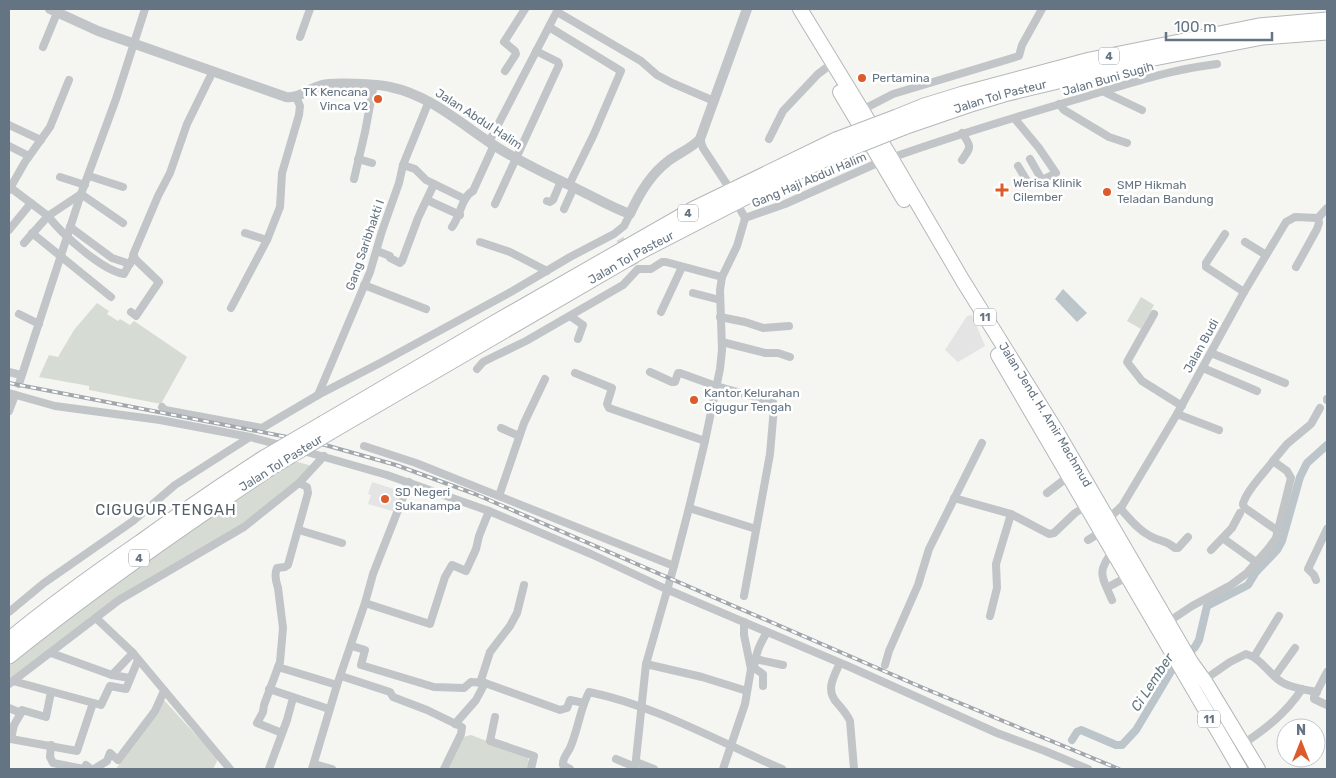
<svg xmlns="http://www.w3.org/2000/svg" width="1336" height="778" font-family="Rubik,sans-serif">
<rect width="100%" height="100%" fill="#f5f5f2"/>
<!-- built -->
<g fill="#e3e4e3">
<polygon points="972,315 985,346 958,362 945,350 967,316"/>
<polygon points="372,482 403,492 396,512 368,504 371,495 368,494"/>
</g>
<!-- green -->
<g fill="#d6dcd3">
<polygon points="1141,297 1154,305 1141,329 1127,321"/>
<polygon points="97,303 109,311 107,314 118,321 120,319 130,325 134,321 187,357 161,404 89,390 89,386 39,377 49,355 58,357 74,330"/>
<polygon points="294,461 312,466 293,485 238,527 194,552 9,681 9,662 103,590"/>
<polygon points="162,698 218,759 213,769 116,769 156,711"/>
<polygon points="471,735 527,756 530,764 528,769 446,769 459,738"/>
</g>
<!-- water -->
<polygon fill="#bcc5ca" points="1063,289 1087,313 1077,322 1055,299"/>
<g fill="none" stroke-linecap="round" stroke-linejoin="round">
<!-- canal -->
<polyline stroke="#bcc5ca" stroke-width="8" points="1072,740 1077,732 1081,730 1116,745 1122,745 1136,730 1173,668 1195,647 1199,640 1207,606 1248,585 1256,572 1277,550 1282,541 1300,477 1307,463 1327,445"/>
<!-- minor-tunnel -->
<polyline stroke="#d1d5d6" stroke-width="8" stroke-dasharray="8 4" stroke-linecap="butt" points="620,239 635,265"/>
<defs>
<g id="trunk">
<path id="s1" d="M 800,9 L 891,158 L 963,281 L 1057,432 L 1191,662 L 1206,683 L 1258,769"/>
<polyline points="840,92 904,200"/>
<polyline points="998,355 1240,769"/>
</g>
<g id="motorway">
<polyline points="897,117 924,106 963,94 1090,60 1259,26 1327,20"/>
<path id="s2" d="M 904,127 L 974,103 L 1004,94 L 1154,58 L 1263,37 L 1327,32"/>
<polyline points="324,423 491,325 694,209 836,140"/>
<path id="s3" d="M 330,432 L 641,251 L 765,187 L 841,152"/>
<path d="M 9,640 C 51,605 96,573 141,542 C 181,513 222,485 264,458"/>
<path d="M 9,656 C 93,588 183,526 273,466"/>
</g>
</defs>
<!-- trunk casing -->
<use href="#trunk" stroke="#b4b7ba" stroke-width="16"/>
<!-- motorway casing -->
<use href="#motorway" stroke="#b4b7ba" stroke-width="17"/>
<!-- minor -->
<g stroke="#c1c5c8" stroke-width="8">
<polyline points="549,27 621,71 594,134 569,185"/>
<polyline points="300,37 310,9"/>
<polyline points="43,47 57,13"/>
<polyline points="505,71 516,54 515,51 504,42 525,9"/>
<polyline points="1102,91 1142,110"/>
<polyline points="1059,104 1064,110 1109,137 1127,143"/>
<polyline points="862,110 893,94 1019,56 1022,45 1042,9"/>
<polyline points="1015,119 1039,148 1056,173 1042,180 1030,159"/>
<polyline points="9,125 41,140"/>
<polyline points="700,139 703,148 728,186"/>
<polyline points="769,139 783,111 818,74 826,68"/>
<polyline points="489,142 556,13 559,13 641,61 657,75 672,83 714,101"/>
<polyline points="9,146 29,156"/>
<path d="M 891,158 C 956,135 1022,115 1088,96 C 1130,83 1173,69 1217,64"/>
<polyline points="358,159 372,163"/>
<path d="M 962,160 C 971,147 972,147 962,133"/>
<polyline points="403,165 415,169 426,180 465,199"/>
<polyline points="1018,166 1029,184 1042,180"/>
<polyline points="89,176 123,187"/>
<polyline points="60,177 85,185"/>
<polyline points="354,179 365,132 374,84"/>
<polyline points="11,188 48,216 81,194"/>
<polyline points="9,190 25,162 50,127 69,80"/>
<polyline points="81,194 123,223"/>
<polyline points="427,200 460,215"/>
<polyline points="547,201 550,202 553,200 561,181"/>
<polyline points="495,204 559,65 558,62 536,51"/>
<polyline points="564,209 574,187"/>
<polyline points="745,218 785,204 882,161"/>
<polyline points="70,227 112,258 130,264"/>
<path d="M 452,227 C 460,217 462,196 473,191 L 494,145"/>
<polyline points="9,230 31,203"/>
<polyline points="32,233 111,297"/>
<polyline points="245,233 267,240"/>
<polyline points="1225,234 1206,263 1206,267 1244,292"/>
<polyline points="480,242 510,252 547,271"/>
<polyline points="1245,242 1266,255"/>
<path d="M 24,243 L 48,216 C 62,234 101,270 124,274 L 125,272 L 134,256"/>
<polyline points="377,251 390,256 390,258 400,263 402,261 418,218 434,184"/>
<polyline points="1296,267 1317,229 1319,223 1318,218"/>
<polyline points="364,285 426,309"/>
<polyline points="693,293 720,300"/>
<polyline points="231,308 267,240 280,207 282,173 299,115 300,106 296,97"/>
<polyline points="131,312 136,316 159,282 136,260 133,255 158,196 170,173 187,124 213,71"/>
<polyline points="661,312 682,267"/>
<polyline points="19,314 39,324"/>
<polyline points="1154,314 1127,362 1142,381 1182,406"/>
<polyline points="570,316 583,325 578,339"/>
<polyline points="720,317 745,322 763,328 789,326"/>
<polyline points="722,342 765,353 778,353 790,357"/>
<polyline points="1211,353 1285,383"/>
<polyline points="1203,368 1257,391"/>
<polyline points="477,369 483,362 495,356 526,341 623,285 638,269 651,269 662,262 666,262 722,277"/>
<polyline points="9,372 21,375"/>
<polyline points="650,372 672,382 675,382 678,373 680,373 716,386 773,402 774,407 770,454 744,596"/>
<polyline points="575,373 612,388 607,404 609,408 705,441"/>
<polyline points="19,384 81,194 116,99 145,9"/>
<polyline points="9,393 55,406 160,420 250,437 284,446"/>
<polyline points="318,395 370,272 382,231 399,183 403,165 429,101"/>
<polyline points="1327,400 1327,399"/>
<polyline points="162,407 165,410 262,428 318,395 382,362 509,293 570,257 614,234 624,226 630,214"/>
<polyline points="9,411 15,395"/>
<polyline points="1177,414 1219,430"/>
<polyline points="501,428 519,436"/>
<polyline points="364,446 416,463 674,566"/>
<polyline points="300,450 387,475 489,511 591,554 666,589 850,667 997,733 1045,751 1088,769"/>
<path d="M 1273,461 C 1265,472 1248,489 1244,501 C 1242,505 1243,505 1245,508 L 1278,531"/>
<polyline points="1047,493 1069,476"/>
<polyline points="499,496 524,423 545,379"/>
<polyline points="954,498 1011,514 1049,534 1054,533 1075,513 1086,506"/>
<polyline points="689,508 756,529"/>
<path d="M 1120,508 C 1129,518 1138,530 1150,536 C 1160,542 1165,539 1175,548 L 1178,548 L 1188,537"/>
<polyline points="1108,519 1122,506 1177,414 1244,292 1286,222 1295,217 1318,218 1327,208"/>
<polyline points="299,530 342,543"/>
<polyline points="1224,539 1256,562"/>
<polyline points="1088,540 1101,532"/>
<polyline points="1211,550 1232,528 1240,513"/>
<polyline points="1316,580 1314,575 1308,569 1327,529"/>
<polyline points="1112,585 1127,577"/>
<path d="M 1112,600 C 1102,576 1096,573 1113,551"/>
<polyline points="365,603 430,624 445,577 452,565 466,571 476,549 479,536 489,511"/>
<polyline points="9,612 44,583 133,521 175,485 250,437"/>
<polyline points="990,616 997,588 996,564 1011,514"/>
<polyline points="96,618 133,653 230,769"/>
<polyline points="1168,622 1192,606 1231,585 1247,573 1268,549 1276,538 1291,478 1287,471 1273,461 1287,444 1311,424 1320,408"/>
<polyline points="352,646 365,650 361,665 434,687 464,688 471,682 485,683 560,710 567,708 570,700 584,703"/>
<polyline points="51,653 112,675 130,678"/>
<polyline points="1254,657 1279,616"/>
<polyline points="755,659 783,665"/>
<path d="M 840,663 C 833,678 825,691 838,704 C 843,710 847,714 850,721 L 854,769"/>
<polyline points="646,664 702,677 747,691"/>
<polyline points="885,665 889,651 918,585 929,549 982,443"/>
<polyline points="278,667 337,685"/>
<polyline points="1327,672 1314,697 1314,699 1327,705"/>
<polyline points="112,675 133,653"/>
<polyline points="341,676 390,692 393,697 427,710 462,727 461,734 444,769"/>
<polyline points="1275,676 1295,648"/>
<path d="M 1204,680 L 1230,662 L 1246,654 C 1261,658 1268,673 1280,681 C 1290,688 1306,690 1317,692"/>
<polyline points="13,681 101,705 110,686 126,689 138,660"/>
<polyline points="480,683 490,652 510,626 517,613 524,585"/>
<polyline points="9,684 119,600 244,527 299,483 324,456"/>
<path d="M 763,686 L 763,674 L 754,668 C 755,654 760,644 767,632"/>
<polyline points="269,689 329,709"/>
<polyline points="9,708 21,713 14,725 11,739 77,751 93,703"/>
<polyline points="21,713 22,710 46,717 51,692"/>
<polyline points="495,717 490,741 534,756 531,769"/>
<polyline points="455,724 476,700 485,683"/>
<path d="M 282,733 L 257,723 L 263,712 L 264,705 L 280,662 L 283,628 L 278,588 C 276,582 274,574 277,568 L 285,567 L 288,565 L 308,493 L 307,487 L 299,483"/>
<path d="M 1243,744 C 1267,728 1286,713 1302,689"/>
<polyline points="51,745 50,757 53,763 84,769 86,765 91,769"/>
<polyline points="616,759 635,767"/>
<polyline points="636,762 654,769"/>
<polyline points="314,764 332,769"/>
<polyline points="94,769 107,761 110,753 118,760 155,711 164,691"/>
<polyline points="269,769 287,720 293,698"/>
<polyline points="312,769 337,685 365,603 373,574 409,482"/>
<path d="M 570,769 L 563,765 C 562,759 567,754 570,748 C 578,730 580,709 589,692 C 657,706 719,742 782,769"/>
<polyline points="635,769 646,664 674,566 689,508 705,441 720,369 722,350 720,290 722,277 737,246 744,222 745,218 739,207"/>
<polyline points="723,769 745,704 751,669 744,635 744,622"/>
</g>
<!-- tertiary -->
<path stroke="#c1c5c8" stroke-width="10" d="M 50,9 L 98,31 L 286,97 C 300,99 309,88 322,85 C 332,82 378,84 390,87 C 429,95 459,122 492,144 C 519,162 549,175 579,190 C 596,198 613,208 630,214 C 639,194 650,175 667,162 C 678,153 691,149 700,139 L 747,9"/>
<!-- trunk -->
<use href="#trunk" stroke="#fff" stroke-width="14"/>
<!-- motorway -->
<use href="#motorway" stroke="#fff" stroke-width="15"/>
<defs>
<polyline id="rail" points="9,383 318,443 396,465 475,494 921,687 1119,769"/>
</defs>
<!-- rail casing -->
<use href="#rail" stroke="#a2a7ad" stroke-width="4"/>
<!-- rail -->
<use href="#rail" stroke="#fff" stroke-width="2" stroke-dasharray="5.5" stroke-linecap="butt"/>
<defs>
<g id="motorway-bridge">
<polyline points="836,140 897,117"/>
<polyline points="841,152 904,127"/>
<polyline points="264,458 324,423"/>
<polyline points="273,466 330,432"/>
</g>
</defs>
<!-- motorway-bridge casing -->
<use href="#motorway-bridge" stroke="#b4b7ba" stroke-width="17" stroke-linecap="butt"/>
<!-- motorway-bridge -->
<use href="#motorway-bridge" stroke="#fff" stroke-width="15"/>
</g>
<!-- markers -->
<g fill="#dd5a2a" stroke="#fff" stroke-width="2">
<circle cx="862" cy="78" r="5"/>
<circle cx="378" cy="99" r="5"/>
<path d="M999.5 182.5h5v5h5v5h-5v5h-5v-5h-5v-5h5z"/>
<circle cx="1107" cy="192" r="5"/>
<circle cx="694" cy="400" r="5"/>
<circle cx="385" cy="499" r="5"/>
</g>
<g text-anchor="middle" stroke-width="5" stroke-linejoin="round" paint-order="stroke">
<!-- shield labels -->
<g fill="#fff" stroke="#939ea8" stroke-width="1">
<rect x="1099" y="47.5" width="20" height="17" rx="4"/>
<rect x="678" y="204.5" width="20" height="17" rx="4"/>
<rect x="974" y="308.5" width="22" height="17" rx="4"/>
<rect x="129" y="549.5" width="20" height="17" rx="4"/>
<rect x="1198" y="710.5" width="22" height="17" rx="4"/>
</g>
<g font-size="11" font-weight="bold" fill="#657482">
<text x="1109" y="60">4</text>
<text x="688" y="217">4</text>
<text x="985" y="321">11</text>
<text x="139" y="562">4</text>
<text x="1209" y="723">11</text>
</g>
<!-- poi labels -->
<g font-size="12" fill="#657482" stroke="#fff" text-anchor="start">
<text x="872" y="82">Pertamina</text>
<text x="368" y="96" text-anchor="end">TK Kencana<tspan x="368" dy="14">Vinca V2</tspan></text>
<text x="1013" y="187">Werisa Klinik<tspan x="1013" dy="14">Cilember</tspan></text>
<text x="1117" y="189">SMP Hikmah<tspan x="1117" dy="14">Teladan Bandung</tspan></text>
<text x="704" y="397">Kantor Kelurahan<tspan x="704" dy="14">Cigugur Tengah</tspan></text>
<text x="395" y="496">SD Negeri<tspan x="395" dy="14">Sukanampa</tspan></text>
</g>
<!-- street labels -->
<g font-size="12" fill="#657482" stroke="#fff">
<text transform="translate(1108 79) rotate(-16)" y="4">Jalan Buni Sugih</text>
<text dy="4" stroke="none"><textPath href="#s2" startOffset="101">Jalan Tol Pasteur</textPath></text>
<text transform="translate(479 119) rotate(33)" y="4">Jalan Abdul Halim</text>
<text transform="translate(809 180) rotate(-23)" y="4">Gang Haji Abdul Halim</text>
<text transform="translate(365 245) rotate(-71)" y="4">Gang Saribhakti I</text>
<text dy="4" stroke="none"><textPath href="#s3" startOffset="348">Jalan Tol Pasteur</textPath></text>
<text transform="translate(1201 346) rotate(-61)" y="4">Jalan Budi</text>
<text dy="4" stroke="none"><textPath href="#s1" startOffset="474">Jalan Jend. H. Amir Machmud</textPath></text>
<text transform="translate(281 463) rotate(-32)" y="4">Jalan Tol Pasteur</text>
</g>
<!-- water labels -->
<g font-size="14" font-style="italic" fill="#61767f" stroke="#fff">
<text transform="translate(1152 682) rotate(-57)" y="5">Ci Lember</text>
</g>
<!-- quarter labels -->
<g font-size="15" letter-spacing="1" fill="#535e67" stroke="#fff">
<text x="166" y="515">CIGUGUR TENGAH</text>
</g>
</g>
<!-- border -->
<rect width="1336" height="778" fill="none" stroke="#657482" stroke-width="20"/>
<!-- north arrow -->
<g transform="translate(1301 743)"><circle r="24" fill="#ffffff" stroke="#c1c7cd"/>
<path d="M0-4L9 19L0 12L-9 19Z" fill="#dd5a2a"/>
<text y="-8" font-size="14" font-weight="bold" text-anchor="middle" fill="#657482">N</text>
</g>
<!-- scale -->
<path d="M1166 32v8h106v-8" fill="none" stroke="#657482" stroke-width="2.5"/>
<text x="1174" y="32" font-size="15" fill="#657482" stroke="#ffffff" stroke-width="4" paint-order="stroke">100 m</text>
</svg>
